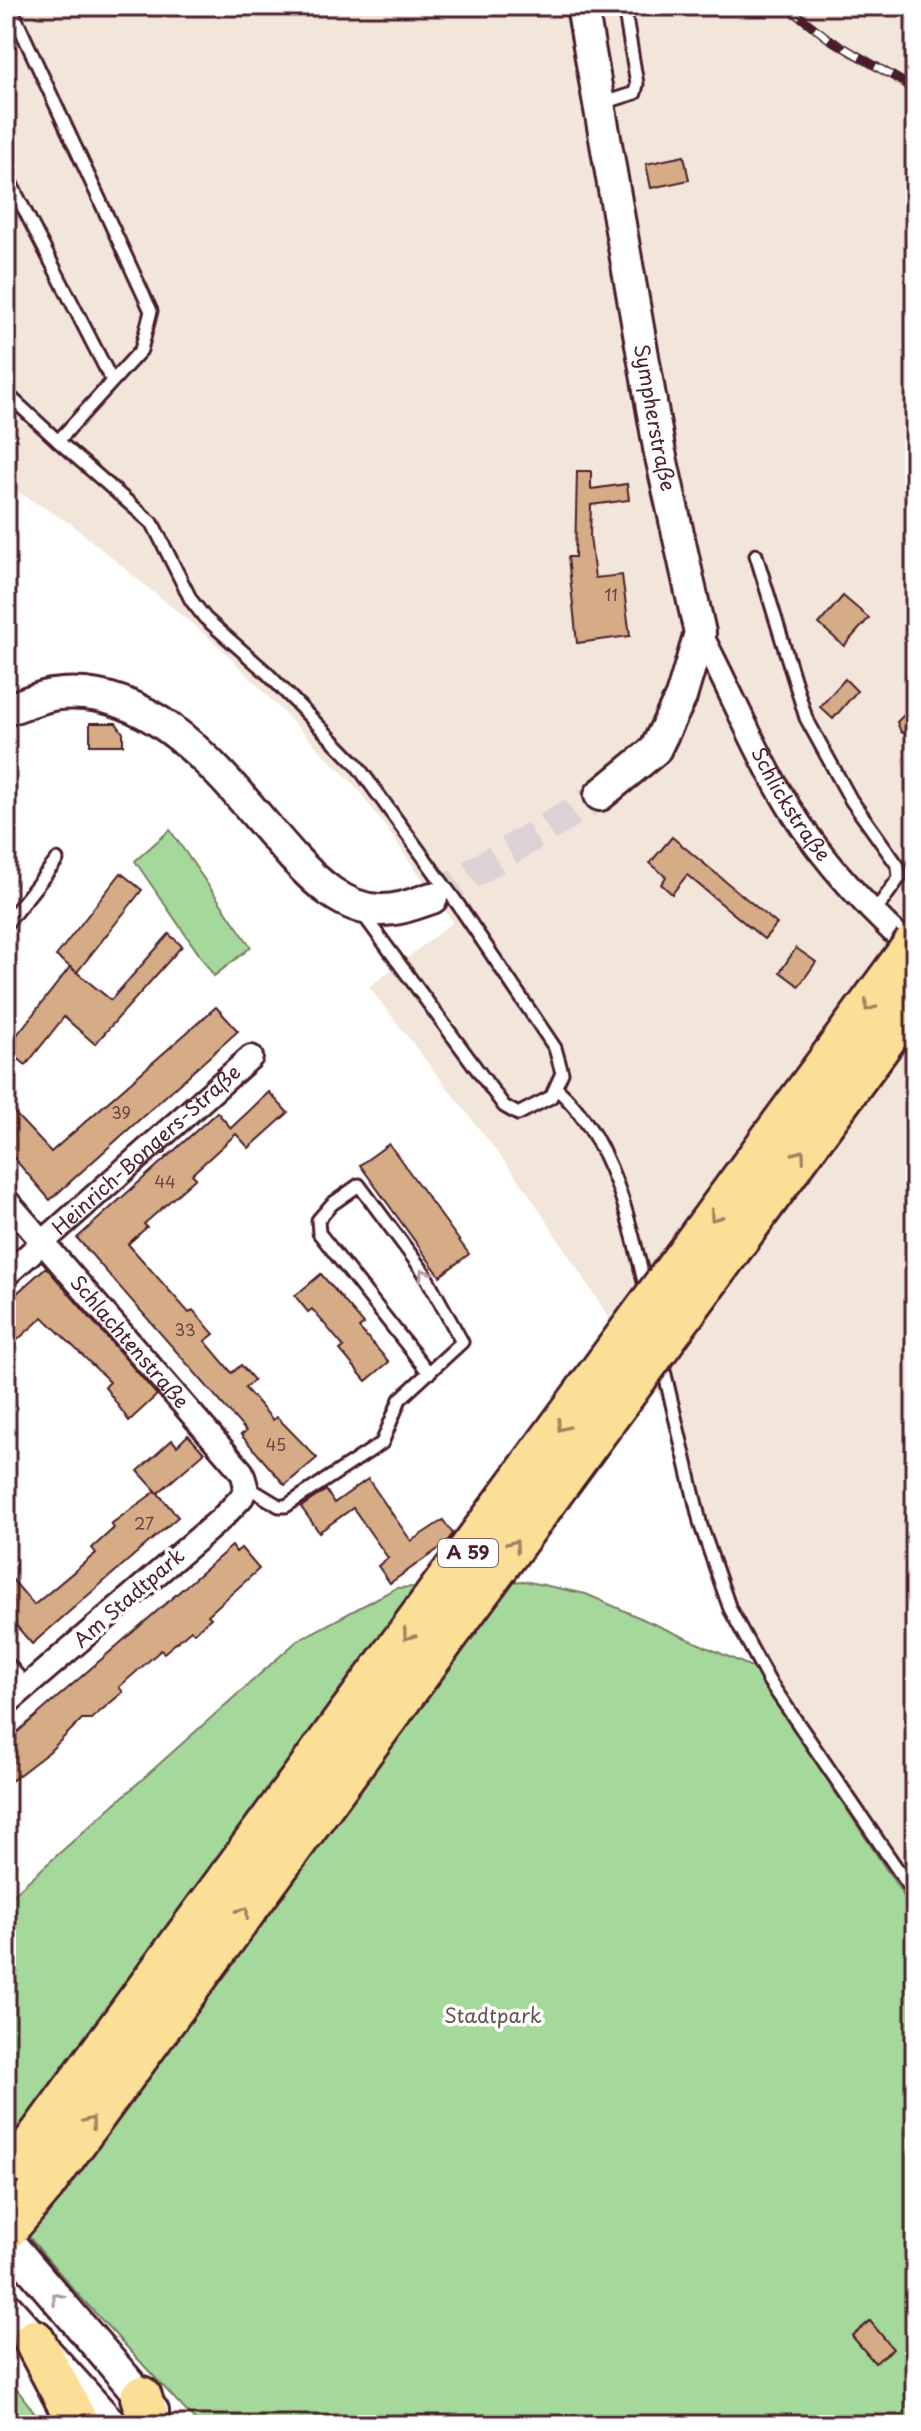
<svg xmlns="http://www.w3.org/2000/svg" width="921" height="2431" font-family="'Playpen Sans',sans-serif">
<rect width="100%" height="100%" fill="#fff"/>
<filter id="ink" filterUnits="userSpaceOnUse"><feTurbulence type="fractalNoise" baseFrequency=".0125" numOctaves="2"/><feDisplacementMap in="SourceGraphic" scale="16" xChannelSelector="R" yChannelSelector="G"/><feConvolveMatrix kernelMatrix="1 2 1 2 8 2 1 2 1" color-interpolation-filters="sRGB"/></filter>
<g filter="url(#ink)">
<!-- built -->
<polygon fill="#f2e6db" points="6,6 915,6 915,1913 754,1668 716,1593 665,1404 525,1188 369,987 453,922 358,789 220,647 71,524 6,485"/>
<!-- green -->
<g fill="#a5d99b" stroke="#787c63" stroke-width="2">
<polygon points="170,830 251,947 214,976 135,861"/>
<polygon points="524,1581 586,1594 754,1668 915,1913 915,2425 199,2425 74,2290 6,2210 6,1901 297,1641 396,1588"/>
<polygon points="6,2375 44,2425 6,2425"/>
</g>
<!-- building -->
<g fill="#d5ac86" stroke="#4a1f2b" stroke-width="2">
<polygon points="684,156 689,180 651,188 646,164"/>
<polygon points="577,471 591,471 591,489 627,484 629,500 591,505 590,536 595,578 622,575 630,636 577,643 568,557 575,557"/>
<polygon points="843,596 869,618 844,646 819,624"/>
<polygon points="845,679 857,691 833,719 820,707"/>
<polygon points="915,704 915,738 901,732 897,722"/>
<polygon points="90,723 116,723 123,733 123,745 90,745"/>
<polygon points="672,837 777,924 764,939 687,875 672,894 661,884 666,877 650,863"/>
<polygon points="121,873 142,890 77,972 56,956"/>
<polygon points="169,934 182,946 95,1044 64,1017 26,1065 6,1049 70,967 111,1000"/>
<polygon points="796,948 816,962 799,986 780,972"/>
<polygon points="216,1007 238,1031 50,1200 6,1149 6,1104 51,1152"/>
<polygon points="269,1092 288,1113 249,1148 236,1134 192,1174 196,1178 144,1224 147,1227 128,1244 189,1313 193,1310 214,1334 205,1341 232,1373 241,1365 254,1380 245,1388 273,1420 277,1417 317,1458 285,1485 241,1435 246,1431 77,1238 217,1112 231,1128"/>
<polygon points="389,1144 469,1254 440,1276 360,1165"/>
<polygon points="46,1267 157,1395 129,1421 105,1387 110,1382 43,1317 6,1350 6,1303"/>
<polygon points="321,1274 364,1324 359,1328 389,1362 366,1381 340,1350 344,1347 312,1309 308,1312 295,1296"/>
<polygon points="188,1435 204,1453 158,1493 138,1471 172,1440 177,1446"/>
<polygon points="368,1479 411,1541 443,1520 453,1534 444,1545 390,1583 378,1566 388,1558 353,1508 319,1532 301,1507 326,1490 334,1503"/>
<polygon points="156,1491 178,1517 32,1644 6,1614 6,1572 34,1605 96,1553 92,1548 114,1528 111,1524"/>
<polygon points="232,1546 236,1552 241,1548 259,1569 208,1615 211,1618 194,1633 191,1630 164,1653 161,1650 119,1687 123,1692 91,1719 82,1719 49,1752 6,1785 6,1742"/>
<polygon points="870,2321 893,2349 875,2363 852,2336"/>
</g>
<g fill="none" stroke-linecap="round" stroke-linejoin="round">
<!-- secondary-tunnel -->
<polyline stroke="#dbd2d5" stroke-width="30" stroke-dasharray="30 15" stroke-linecap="butt" points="432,898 600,795"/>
<defs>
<g id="lane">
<polyline points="10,6 151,311 141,350 58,441 153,524 191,600 205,618 266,672 356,764 457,903 555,1048 562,1073 551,1097 518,1114 504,1106 362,913"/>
<polyline points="600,104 635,93 637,84 624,6"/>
<polyline points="6,174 112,381"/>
<polyline points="6,393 58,441"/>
<polyline points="756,555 806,718 851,800 898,866 899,878 873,914"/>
<polyline points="6,924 57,860"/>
<polyline points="6,1067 6,1068"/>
<path d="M 557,1089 C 611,1136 631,1223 646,1291"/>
<polyline points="662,1362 701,1526 730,1609 769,1681 915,1895"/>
<polyline points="246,1486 279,1506 286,1506 382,1443 400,1399 462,1342 423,1271 359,1185 332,1204 318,1220 319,1233 429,1373"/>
</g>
<g id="street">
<path id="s1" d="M 700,633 C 727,683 749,737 777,787 C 812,850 862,904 915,952"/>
<path id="s2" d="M 6,1200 L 242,1472 L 246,1486 L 242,1497 L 222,1518 L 6,1704"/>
<path id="s3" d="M 6,1275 L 251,1057"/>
<polyline points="6,1670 22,1689"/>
</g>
<g id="secondary">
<path id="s4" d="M 582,6 L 659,448 L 700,633 L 681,697 L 655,750 L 600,795"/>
<path d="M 6,710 C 21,705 37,698 52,695 C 159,679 231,789 293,857 C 315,881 344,909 379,910 C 397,911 414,904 432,898"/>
<polyline points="6,2239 153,2411"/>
<polyline points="6,2307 112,2425"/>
</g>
<g id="highway">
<polyline points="6,2230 44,2185"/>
<polyline points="34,2340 79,2425"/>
<polyline points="141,2397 150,2425"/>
</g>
</defs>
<!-- lane casing -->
<use href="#lane" stroke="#4a1f2b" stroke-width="17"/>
<!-- street casing -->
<use href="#street" stroke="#4a1f2b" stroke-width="28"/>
<!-- secondary casing -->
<use href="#secondary" stroke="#4a1f2b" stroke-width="36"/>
<!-- highway casing -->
<use href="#highway" stroke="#4a1f2b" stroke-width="46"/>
<!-- lane -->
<use href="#lane" stroke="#fff" stroke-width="11"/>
<!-- street -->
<use href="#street" stroke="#fff" stroke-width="22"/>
<!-- secondary -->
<use href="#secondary" stroke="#fff" stroke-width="30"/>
<!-- highway -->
<use href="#highway" stroke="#fbdf96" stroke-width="40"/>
<defs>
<polyline id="rail" points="786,6 829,39 915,89"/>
</defs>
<!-- rail casing -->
<use href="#rail" stroke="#4a1f2b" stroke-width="9"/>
<!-- rail -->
<use href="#rail" stroke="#fff" stroke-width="6" stroke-dasharray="18" stroke-linecap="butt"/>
<defs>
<g id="highway-bridge">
<polyline points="20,2162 915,943"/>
<polyline points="44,2185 915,998"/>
</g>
</defs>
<!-- highway-bridge casing -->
<use href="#highway-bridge" stroke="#4a1f2b" stroke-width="46" stroke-linecap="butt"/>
<!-- highway-bridge -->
<use href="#highway-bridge" stroke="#fbdf96" stroke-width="40"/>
</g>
<!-- one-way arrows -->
<defs><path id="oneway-chevron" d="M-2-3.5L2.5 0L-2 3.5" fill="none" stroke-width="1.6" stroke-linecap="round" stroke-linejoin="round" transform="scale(2)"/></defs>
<g stroke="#a27f60">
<use href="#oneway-chevron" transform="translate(869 1006) rotate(126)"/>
<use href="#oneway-chevron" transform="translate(800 1155) rotate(-54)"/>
<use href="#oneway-chevron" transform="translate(715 1216) rotate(126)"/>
<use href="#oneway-chevron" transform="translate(562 1426) rotate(126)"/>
<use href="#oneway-chevron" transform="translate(514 1545) rotate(-54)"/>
<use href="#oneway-chevron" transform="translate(408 1635) rotate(126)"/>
<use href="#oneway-chevron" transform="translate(244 1912) rotate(-54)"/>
<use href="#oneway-chevron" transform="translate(90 2122) rotate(-54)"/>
</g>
<g stroke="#ae9aa0">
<use href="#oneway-chevron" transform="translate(424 1274) rotate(-122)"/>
<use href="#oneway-chevron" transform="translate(57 2298) rotate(-130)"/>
</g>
</g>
<g text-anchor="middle" stroke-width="7" stroke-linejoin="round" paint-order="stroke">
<!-- number labels -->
<g font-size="16" fill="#6d4242">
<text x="611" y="601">11</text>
<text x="121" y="1119">39</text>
<text x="165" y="1188">44</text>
<text x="185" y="1336">33</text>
<text x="276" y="1451">45</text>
<text x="144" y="1530">27</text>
</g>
<!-- shield labels -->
<rect fill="#fff" stroke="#80626b" stroke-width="2" x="438" y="1539" width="60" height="28" rx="6"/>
<g font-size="18" font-weight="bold" fill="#4a1f2b">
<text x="468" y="1559">A 59</text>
</g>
<!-- street labels -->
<g font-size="20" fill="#4a1f2b" stroke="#fff">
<text dy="7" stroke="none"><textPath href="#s4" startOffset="418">Sympherstraße</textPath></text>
<text dy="7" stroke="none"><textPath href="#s1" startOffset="194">Schlickstraße</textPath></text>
<text dy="7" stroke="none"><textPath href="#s3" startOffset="188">Heinrich-Bongers-Straße</textPath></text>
<text dy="7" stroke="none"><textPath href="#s2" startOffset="188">Schlachtenstraße</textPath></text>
<text transform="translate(129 1598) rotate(-41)" y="7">Am Stadtpark</text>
</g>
<!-- park labels -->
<g font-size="20" fill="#65574d" stroke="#fff">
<text x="493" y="2023">Stadtpark</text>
</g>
</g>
<!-- margin -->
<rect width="921" height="2431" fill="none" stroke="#fff" stroke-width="32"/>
<rect x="16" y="16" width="889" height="2399" fill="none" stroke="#4a1f2b" stroke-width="3" filter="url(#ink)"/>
</svg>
